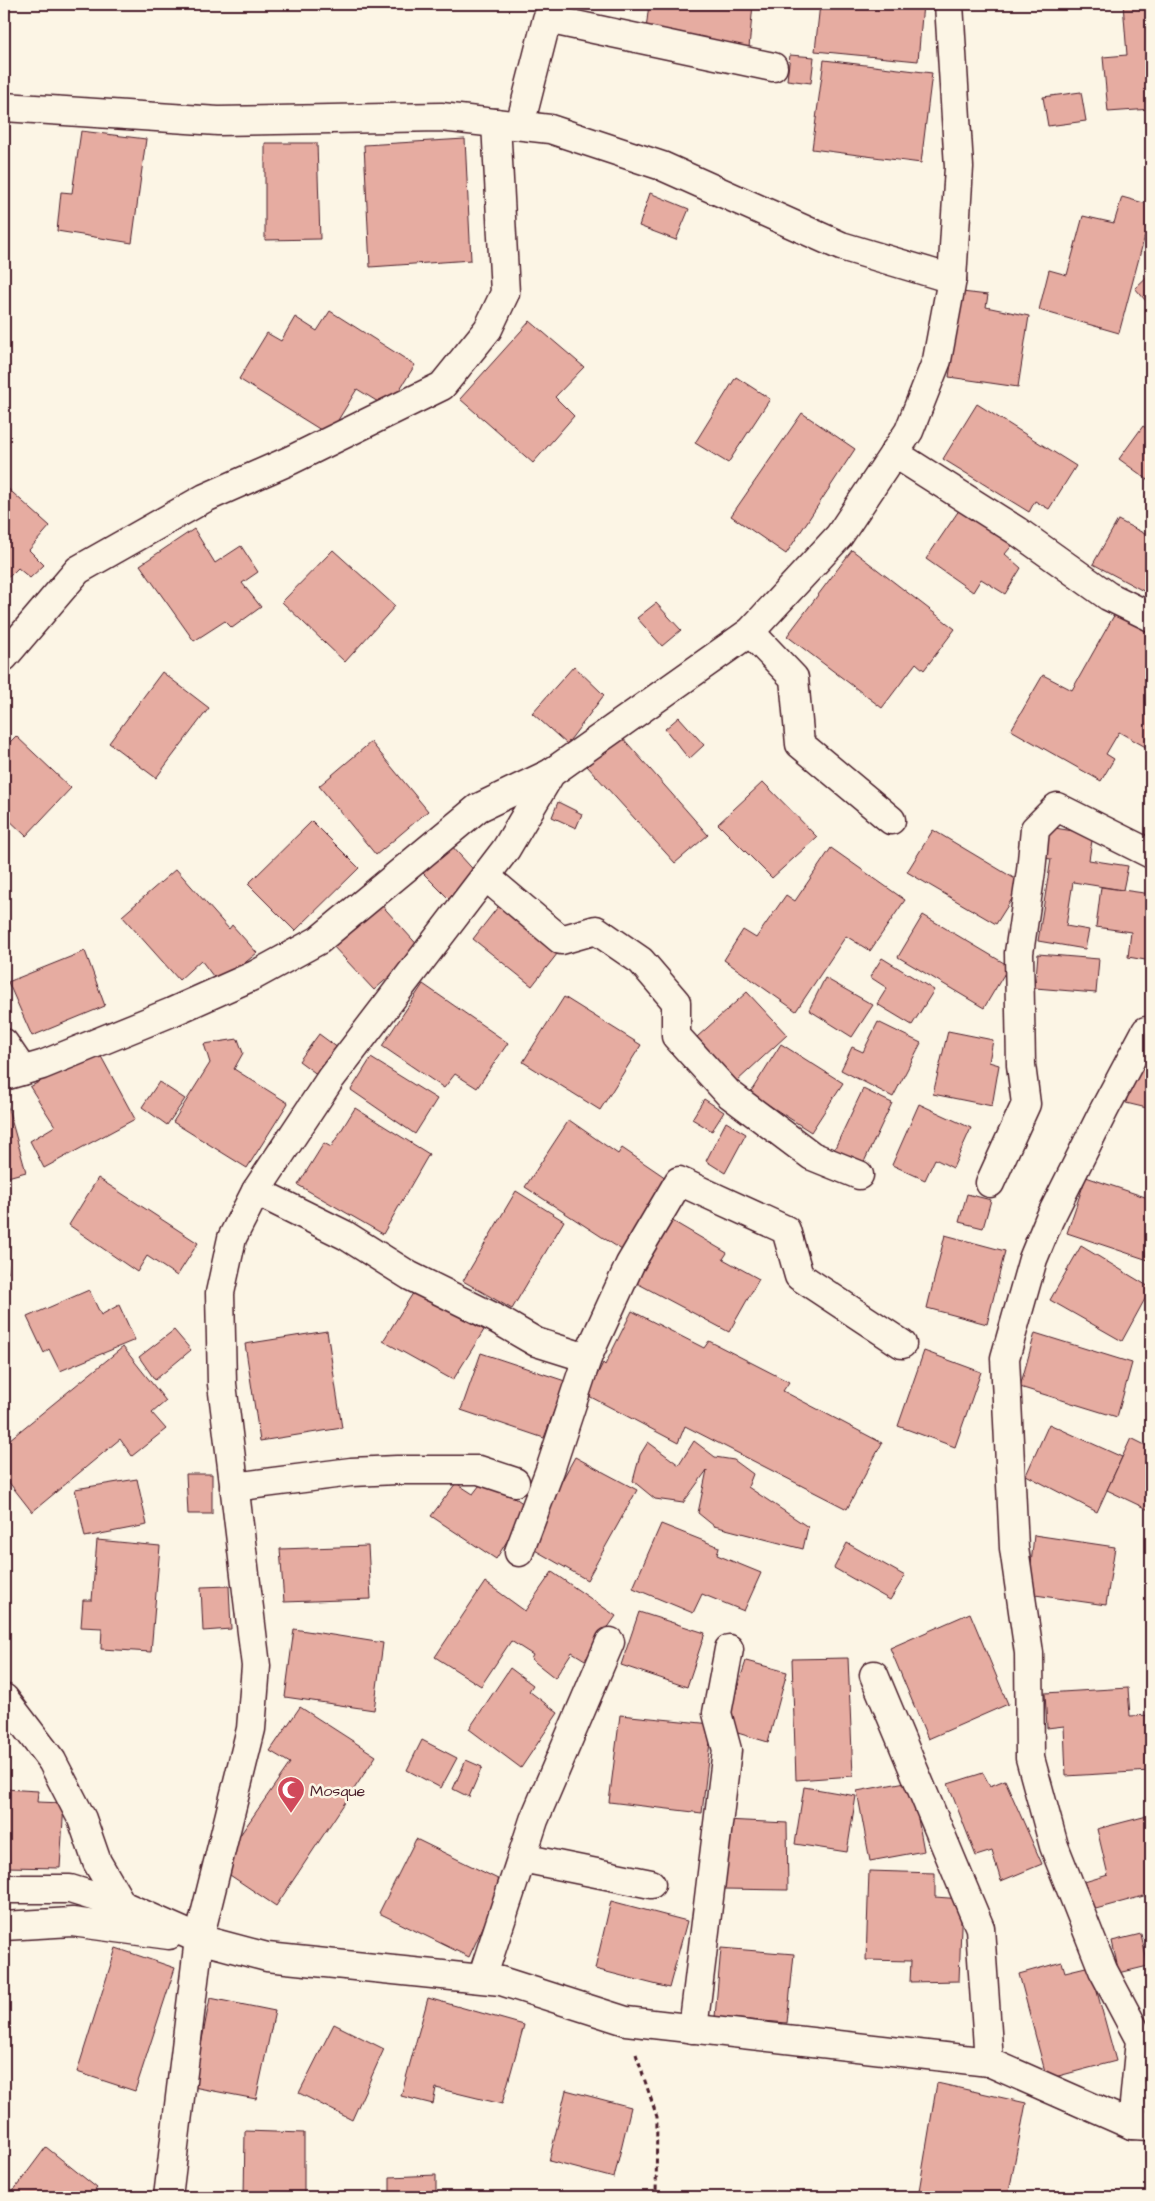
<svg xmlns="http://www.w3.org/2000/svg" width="1155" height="2201" font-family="'Architects Daughter',sans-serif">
<rect width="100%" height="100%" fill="#fcf5e5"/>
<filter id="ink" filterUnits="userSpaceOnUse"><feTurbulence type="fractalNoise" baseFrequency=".02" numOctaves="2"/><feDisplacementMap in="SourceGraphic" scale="10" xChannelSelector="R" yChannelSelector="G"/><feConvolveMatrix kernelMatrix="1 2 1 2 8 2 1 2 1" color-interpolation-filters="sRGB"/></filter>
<g filter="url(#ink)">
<!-- building -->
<g fill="#e6aca1" stroke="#4a1f2b">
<polygon points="649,4 753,4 749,48 645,38"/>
<polygon points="820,4 923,4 918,61 815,51"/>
<polygon points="1123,4 1151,4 1151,109 1108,112 1103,57 1127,55"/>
<polygon points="790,55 814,57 811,83 787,80"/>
<polygon points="824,60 932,73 921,163 812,149"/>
<polygon points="1081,92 1086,121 1048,126 1043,97"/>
<polygon points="81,131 146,139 132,243 57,231 61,192 72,193"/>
<polygon points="465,139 471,260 370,267 364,145"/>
<polygon points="265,143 317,143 320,239 265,240"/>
<polygon points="650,193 689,209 676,240 639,226"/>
<polygon points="1122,197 1151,205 1151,213 1119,333 1039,310 1049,270 1067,275 1083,216 1114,223"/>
<polygon points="1151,273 1151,307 1135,288"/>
<polygon points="962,292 988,295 986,307 1029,316 1018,387 949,377"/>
<polygon points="330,311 415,365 388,408 357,389 329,435 239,379 267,333 281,341 295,317 317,331"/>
<polygon points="530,321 584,367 555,397 574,416 533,463 460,399"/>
<polygon points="736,377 770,399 728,463 695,443"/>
<polygon points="977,404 1076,466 1049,509 1035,501 1029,512 943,459"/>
<polygon points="802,413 855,449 786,554 731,516"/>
<polygon points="1143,426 1151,431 1151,482 1119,459"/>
<polygon points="4,485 50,526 29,550 44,565 30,578 18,568 4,582"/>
<polygon points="966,500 1020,536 1005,554 1021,568 1005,594 981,579 973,592 926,559"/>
<polygon points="1118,520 1151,537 1151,595 1093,564"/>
<polygon points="194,529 215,563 241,546 258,572 242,583 261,607 232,628 225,621 194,641 140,565"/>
<polygon points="333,550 395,606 345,662 282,602"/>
<polygon points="852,550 955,629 924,670 916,663 882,708 787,636"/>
<polygon points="656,603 681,630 662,646 637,618"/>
<polygon points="1116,612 1151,618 1151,750 1119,732 1106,754 1114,759 1101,781 1011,730 1043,675 1072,690"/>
<polygon points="574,666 604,695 567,744 532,713"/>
<polygon points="162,672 209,708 156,778 109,743"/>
<polygon points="679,717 704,745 689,759 665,729"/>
<polygon points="16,736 71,788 26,836 4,815 4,748"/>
<polygon points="621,736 708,835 675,863 587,766"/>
<polygon points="371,742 428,811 376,855 319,786"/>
<polygon points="763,782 817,837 772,878 718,824"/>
<polygon points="558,802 582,814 576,828 552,817"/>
<polygon points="312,821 359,868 295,931 248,884"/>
<polygon points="1048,827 1093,834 1089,860 1128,866 1123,890 1073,882 1066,926 1089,930 1085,949 1038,941 1051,859 1043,858"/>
<polygon points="933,830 1022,883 996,924 907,872"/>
<polygon points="450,844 479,876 451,901 421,871"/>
<polygon points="831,848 905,900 870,951 846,936 796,1011 724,960 743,930 756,938 786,895 795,901"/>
<polygon points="176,869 229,929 232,925 257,953 219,984 201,960 179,980 122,916"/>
<polygon points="1101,887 1151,894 1151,961 1128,957 1131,932 1096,927"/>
<polygon points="378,901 421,949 374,990 332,945"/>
<polygon points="501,903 561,949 532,986 473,939"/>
<polygon points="923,915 1009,966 984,1008 898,957"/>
<polygon points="85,951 105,1006 32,1036 8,982"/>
<polygon points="1038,954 1099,959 1096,993 1035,988"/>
<polygon points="882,958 934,990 912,1025 877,1004 887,988 870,977"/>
<polygon points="825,978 873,1005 852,1037 809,1010"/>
<polygon points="423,984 508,1043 477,1088 455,1074 444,1088 382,1046"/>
<polygon points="747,992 787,1035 736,1082 697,1037"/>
<polygon points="564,997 641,1045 600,1110 523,1062"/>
<polygon points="878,1022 921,1043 893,1097 841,1070 852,1047 863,1052"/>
<polygon points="948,1031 993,1040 989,1062 999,1065 992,1106 933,1094"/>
<polygon points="319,1034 342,1051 322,1078 299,1061"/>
<polygon points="238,1039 243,1053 234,1069 288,1103 247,1168 173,1122 210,1063 204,1044"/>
<polygon points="781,1044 843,1083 811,1132 750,1093"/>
<polygon points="1150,1047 1151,1048 1151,1109 1126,1103 1134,1062 1146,1065"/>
<polygon points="97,1049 135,1119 44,1168 30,1141 55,1126 30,1087"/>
<polygon points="371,1058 437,1099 415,1134 351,1090"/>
<polygon points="159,1082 185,1099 167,1125 142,1107"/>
<polygon points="863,1089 892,1103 863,1164 834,1150"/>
<polygon points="704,1099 724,1112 712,1131 692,1119"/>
<polygon points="6,1101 26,1172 4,1178 4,1102"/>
<polygon points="919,1104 971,1128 953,1168 935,1159 925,1180 892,1165"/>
<polygon points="355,1108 429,1154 383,1234 298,1185 324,1143 331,1147"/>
<polygon points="569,1120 618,1154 622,1148 669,1180 622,1250 525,1187"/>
<polygon points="726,1122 746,1134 725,1173 706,1161"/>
<polygon points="1086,1177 1151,1199 1151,1261 1067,1233"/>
<polygon points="98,1178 198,1243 177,1276 147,1256 137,1272 69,1225"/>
<polygon points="516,1191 564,1221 512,1309 463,1281"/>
<polygon points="967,1194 991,1200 983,1228 959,1222"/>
<polygon points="664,1216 727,1253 723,1259 759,1279 729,1332 631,1280"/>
<polygon points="945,1235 1005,1251 987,1324 927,1308"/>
<polygon points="1081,1246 1151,1288 1122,1341 1050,1300"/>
<polygon points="4,1248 8,1273 4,1274"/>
<polygon points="89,1290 101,1315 119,1305 135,1340 60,1371 49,1349 44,1353 27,1317"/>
<polygon points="415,1290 484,1330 453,1380 383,1341"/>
<polygon points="632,1311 704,1348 709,1341 789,1382 783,1391 882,1443 847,1509 685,1426 678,1443 587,1395 603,1363 605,1365"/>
<polygon points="174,1330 191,1350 155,1380 139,1357"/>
<polygon points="327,1331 342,1428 260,1441 245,1344"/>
<polygon points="1035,1333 1132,1363 1117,1417 1020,1387"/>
<polygon points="123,1347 166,1401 152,1413 166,1429 132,1456 120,1439 32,1512 4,1476 4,1444"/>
<polygon points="924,1351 981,1372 955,1447 898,1426"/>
<polygon points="481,1353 565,1381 544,1438 461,1410"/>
<polygon points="1049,1424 1122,1457 1097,1512 1026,1475"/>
<polygon points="1131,1438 1151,1448 1151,1511 1107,1490"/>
<polygon points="694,1441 715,1457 734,1460 753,1474 748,1487 808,1527 803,1549 714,1526 698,1513 707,1470 683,1503 655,1499 633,1481 640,1455 648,1442 679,1465"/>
<polygon points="575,1457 637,1490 587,1580 526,1545"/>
<polygon points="186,1474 212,1474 212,1514 188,1514"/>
<polygon points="486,1477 528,1507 496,1559 431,1516 456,1483 473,1494"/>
<polygon points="137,1479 147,1525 85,1537 75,1489"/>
<polygon points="661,1524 719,1547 717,1555 761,1573 744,1611 702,1594 693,1613 633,1588"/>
<polygon points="1034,1535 1115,1547 1106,1605 1028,1594"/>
<polygon points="97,1540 160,1546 151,1652 101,1649 102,1628 81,1627 83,1600 92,1600"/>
<polygon points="847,1543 905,1576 890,1600 834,1568"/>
<polygon points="368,1546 371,1599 284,1602 280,1549"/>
<polygon points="552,1572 616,1616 585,1660 572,1652 555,1678 531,1659 533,1655 511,1641 481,1686 435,1657 485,1582 525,1611"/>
<polygon points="229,1586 231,1629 203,1631 201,1587"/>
<polygon points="639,1612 705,1633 687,1687 621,1665"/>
<polygon points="970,1613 1008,1704 928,1739 890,1648"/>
<polygon points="294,1629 383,1643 374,1710 285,1697"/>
<polygon points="848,1658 853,1776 796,1780 792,1659"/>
<polygon points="746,1661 787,1672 768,1742 724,1729"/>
<polygon points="510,1668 533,1685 529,1691 558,1713 521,1768 469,1729"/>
<polygon points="1128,1688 1130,1716 1151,1715 1151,1771 1066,1776 1064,1726 1047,1728 1045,1693"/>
<polygon points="300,1707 376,1756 276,1906 218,1867 290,1763 270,1751"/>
<polygon points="620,1715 712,1724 702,1813 609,1802"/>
<polygon points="422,1740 457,1758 441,1788 407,1770"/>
<polygon points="466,1760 482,1767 469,1797 453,1789"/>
<polygon points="983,1773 990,1786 1005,1780 1042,1864 1001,1881 992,1851 976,1856 948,1784"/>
<polygon points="911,1781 924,1851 870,1861 857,1791"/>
<polygon points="804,1787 856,1796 847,1852 795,1844"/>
<polygon points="4,1789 38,1791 37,1802 64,1803 60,1868 6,1867"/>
<polygon points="1151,1815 1151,1894 1092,1910 1081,1883 1108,1875 1097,1829"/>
<polygon points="725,1820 787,1823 788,1890 724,1889"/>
<polygon points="416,1839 504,1882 469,1957 379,1913"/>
<polygon points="869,1871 935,1873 935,1897 962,1899 959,1981 910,1982 911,1961 866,1960"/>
<polygon points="611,1901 687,1921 669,1988 595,1969"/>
<polygon points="1141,1934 1148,1966 1119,1973 1112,1941"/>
<polygon points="116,1948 175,1968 135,2091 77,2072"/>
<polygon points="721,1948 794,1954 787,2023 715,2017"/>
<polygon points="1062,1962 1065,1972 1090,1966 1116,2061 1047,2079 1019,1974"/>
<polygon points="210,1998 275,2011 256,2099 193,2087"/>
<polygon points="428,1998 524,2025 502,2104 436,2088 433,2104 401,2096"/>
<polygon points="334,2024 384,2049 352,2120 299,2093"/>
<polygon points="937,2083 1026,2103 1008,2197 918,2197"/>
<polygon points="566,2090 631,2107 614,2178 549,2161"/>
<polygon points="245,2131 304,2133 304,2197 244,2197"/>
<polygon points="46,2147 97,2188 90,2197 15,2197 11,2194"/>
<polygon points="436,2175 436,2197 390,2197 390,2177"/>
</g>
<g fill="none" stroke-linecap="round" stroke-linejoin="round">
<defs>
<g id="minor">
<polyline points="520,125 547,19 773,67"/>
<polyline points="894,453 1017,531 1108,596 1151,617"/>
<polyline points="750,632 794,678 800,744 891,820"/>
<polyline points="4,657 78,570 205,498 291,460 442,386 488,329 505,293 496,123"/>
<polyline points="485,876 561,940 596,930 641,961 676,1002 676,1036 728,1093 812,1156 859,1175"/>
<polyline points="4,1043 23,1071"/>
<polyline points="4,1076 42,1065 172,1012 255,975 319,940 478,808 551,773"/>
<polyline points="990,1183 1026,1104 1021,1065 1019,953 1031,871 1035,829 1057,807 1151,854"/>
<polyline points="256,1191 345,1235 410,1276 493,1317 536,1342 587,1358 630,1264 679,1181 786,1230 799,1276 902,1344"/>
<polyline points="234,1487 351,1472 397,1470 479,1470 515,1482"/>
<polyline points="519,1552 550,1470 587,1358"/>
<polyline points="874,1675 980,1928 989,2062"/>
<polyline points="4,1698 52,1761 82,1819 97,1862 122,1905"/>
<polyline points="522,1858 651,1884"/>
<polyline points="199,1939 267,1957 501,1981 626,2021 989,2062 1132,2125 1151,2126"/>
<polyline points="482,1978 534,1820 610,1642"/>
<polyline points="693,2029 727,1750 717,1713 729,1649"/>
<polyline points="1132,2125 1140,2040 1103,1970 1054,1846 1030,1758 1029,1653 1014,1548 1005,1358 1033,1259 1049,1220 1104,1110 1146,1031 1151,1032"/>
</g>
<g id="tertiary">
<polyline points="4,107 218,121 441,117 550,129 662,166 841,246 952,279"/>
<polyline points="4,1889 70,1889 122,1905 199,1939"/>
<polyline points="4,1926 72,1922 169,1935"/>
<polyline points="168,2197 199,1939 251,1729 256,1666 222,1384 220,1293 232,1238 256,1191 331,1078 506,849 551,773 750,632 839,536 909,431 937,360 952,279 959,167 949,4"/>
</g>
</defs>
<!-- minor casing -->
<use href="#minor" stroke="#4a1f2b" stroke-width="31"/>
<!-- tertiary casing -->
<use href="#tertiary" stroke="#4a1f2b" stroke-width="31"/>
<!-- path -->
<polyline stroke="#4a1f2b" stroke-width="3" stroke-dasharray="5 4" stroke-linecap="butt" points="636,2054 657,2117 656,2197"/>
<!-- minor -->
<use href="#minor" stroke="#fcf5e5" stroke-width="28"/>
<!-- tertiary -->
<use href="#tertiary" stroke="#fcf5e5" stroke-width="28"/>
</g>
</g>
<!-- icons -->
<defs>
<symbol id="mosque-pin" viewBox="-11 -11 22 30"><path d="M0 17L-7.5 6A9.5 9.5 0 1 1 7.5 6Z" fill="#d1495b" stroke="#fcf5e5"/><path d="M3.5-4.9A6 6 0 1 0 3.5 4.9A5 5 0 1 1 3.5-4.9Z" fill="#fff"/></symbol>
</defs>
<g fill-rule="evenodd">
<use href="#mosque-pin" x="275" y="1774" width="32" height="43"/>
</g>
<g text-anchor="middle" stroke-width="5" stroke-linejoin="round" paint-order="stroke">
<!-- poi labels -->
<g font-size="16" fill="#4a1f2b" stroke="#fcf5e5" text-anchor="start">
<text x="310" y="1796">Mosque</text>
</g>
</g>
<!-- margin -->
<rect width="1155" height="2201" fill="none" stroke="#fcf5e5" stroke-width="20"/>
<rect x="10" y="10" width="1135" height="2181" fill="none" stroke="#4a1f2b" stroke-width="2" filter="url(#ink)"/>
</svg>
